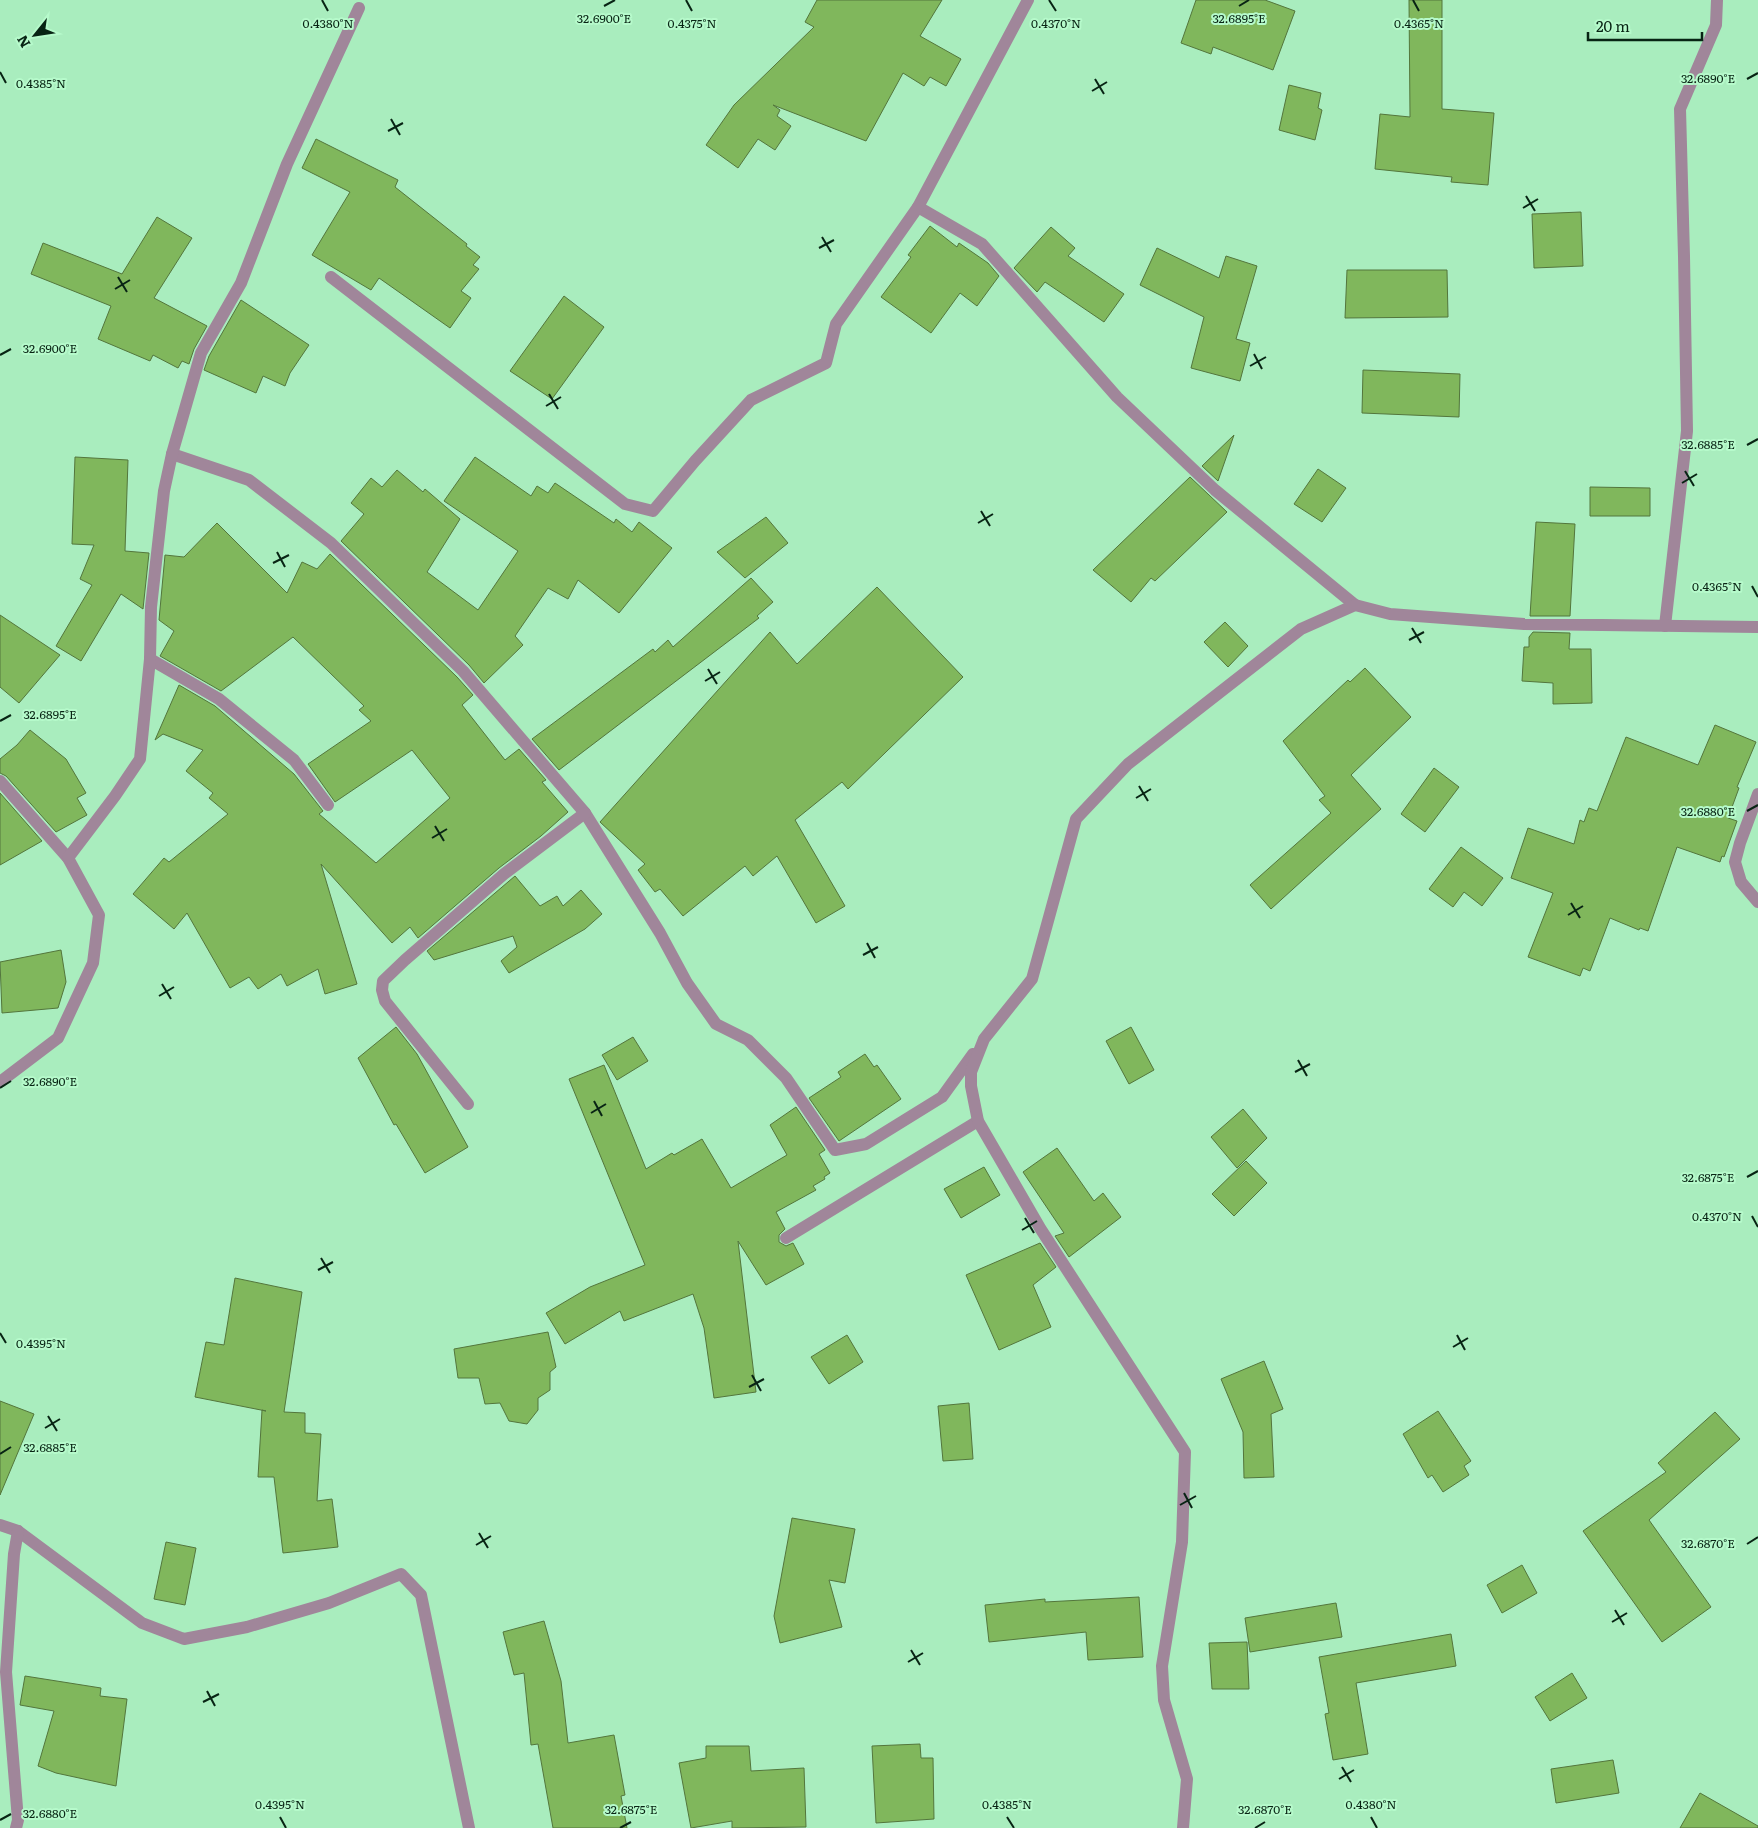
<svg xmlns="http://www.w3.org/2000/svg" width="1758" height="1828" font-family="Literata,serif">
<rect width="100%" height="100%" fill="#a9edbe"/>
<!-- building -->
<g fill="#80b75c" stroke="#53763c">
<polygon points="817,0 942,0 920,36 961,59 946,86 930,77 924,86 903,73 866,141 773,105 780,110 777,116 791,126 775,150 758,139 738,168 706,145 734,105 814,27 805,22"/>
<polygon points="1196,0 1265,0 1295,11 1273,70 1213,47 1211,54 1181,43"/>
<polygon points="1409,0 1442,0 1442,109 1494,113 1488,185 1451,182 1452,177 1375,169 1380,114 1410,117"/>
<polygon points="1289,85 1321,93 1318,108 1322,110 1315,140 1279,130"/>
<polygon points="316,139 398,180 395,187 467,244 466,246 480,257 473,265 479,269 461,291 471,298 450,328 379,278 371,290 312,255 350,192 302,168"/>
<polygon points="1581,212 1583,266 1534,268 1532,214"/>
<polygon points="157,217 192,238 154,298 207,326 194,349 189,364 182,361 178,368 153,355 150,361 98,339 111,306 31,274 43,243 122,274"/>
<polygon points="930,226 957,247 959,243 988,263 999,276 977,306 960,293 931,333 881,297 911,257 908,255"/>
<polygon points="1051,227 1075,248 1068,256 1124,294 1104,322 1045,282 1037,292 1014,268"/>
<polygon points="1157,248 1219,278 1226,256 1257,266 1236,339 1250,343 1240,381 1191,368 1204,317 1140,285"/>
<polygon points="1347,270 1447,270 1448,317 1345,318"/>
<polygon points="564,296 604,327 552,399 510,371"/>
<polygon points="241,300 309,345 290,373 285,386 263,376 256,393 204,370 209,356"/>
<polygon points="1363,370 1460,374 1459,417 1362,413"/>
<polygon points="1234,435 1218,481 1202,466"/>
<polygon points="75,457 128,460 125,551 149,553 143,609 121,594 81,661 56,646 92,585 80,579 94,545 72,544"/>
<polygon points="475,457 531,496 537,486 548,493 555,483 614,523 616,519 632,532 639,522 672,548 619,613 578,580 568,599 548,588 515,636 523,645 484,683 469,665 341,541 364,514 351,503 371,478 382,487 397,470 423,492 425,489 460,519 427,572 478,610 518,551 444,501"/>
<polygon points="1318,469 1346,488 1322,522 1294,504"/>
<polygon points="1190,477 1227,512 1155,581 1151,578 1131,602 1093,570"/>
<polygon points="1590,487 1650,488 1650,516 1590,516"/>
<polygon points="766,517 788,543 745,578 717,552"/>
<polygon points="1536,522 1575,524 1570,616 1530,616"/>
<polygon points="217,523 287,593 302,562 317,569 330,554 457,677 473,695 462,705 505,760 519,749 546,780 542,782 568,812 541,836 499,868 418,938 410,927 392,943 321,864 357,984 325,994 318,969 287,986 281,974 258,989 249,977 230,988 187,913 174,929 133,894 164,858 169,862 228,814 209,798 213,793 186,771 203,750 163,734 155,740 179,685 215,706 294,774 323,811 319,814 376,863 450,798 412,750 335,802 308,764 371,721 359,710 364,706 293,637 221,691 160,656 174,631 159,620 165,555 184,557"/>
<polygon points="751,578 773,602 757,616 759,618 559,770 532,739 653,649 655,652 668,640 673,647"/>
<polygon points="877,587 963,677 848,789 842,782 795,820 845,906 816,923 777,856 753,876 745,866 683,916 660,889 655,892 638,870 645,864 600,822 770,632 797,664"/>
<polygon points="0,615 60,655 19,703 0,687"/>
<polygon points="1225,622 1248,646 1228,667 1204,642"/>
<polygon points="1533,632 1570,633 1569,649 1591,649 1592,703 1553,704 1553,683 1522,681 1524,647 1529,647 1529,637"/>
<polygon points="1365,668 1411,717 1351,775 1381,809 1271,909 1250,885 1331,813 1319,800 1325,796 1283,741 1348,680 1350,682"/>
<polygon points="1715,725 1756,742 1737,787 1739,788 1728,818 1737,821 1724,857 1722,856 1720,862 1677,847 1648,931 1640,928 1639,930 1610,918 1590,971 1583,968 1580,976 1528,957 1553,893 1511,878 1528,828 1574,844 1580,820 1584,822 1589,808 1597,811 1626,737 1698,765"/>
<polygon points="30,730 66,759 86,793 77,798 87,815 56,832 6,776 0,773 0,759 17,745"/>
<polygon points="1434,768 1459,787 1425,832 1401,814"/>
<polygon points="0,793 42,841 0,865"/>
<polygon points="1461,847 1503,878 1482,906 1464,892 1453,907 1429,889"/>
<polygon points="515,876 540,906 557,896 563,906 581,890 602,914 585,929 509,973 501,961 517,947 513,936 434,960 427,951"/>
<polygon points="61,950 66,982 58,1008 2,1013 0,962"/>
<polygon points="396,1027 417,1054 468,1147 425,1173 396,1124 394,1125 358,1058"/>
<polygon points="1131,1027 1154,1070 1129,1084 1106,1041"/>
<polygon points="633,1037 648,1061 617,1080 602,1055"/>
<polygon points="865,1054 874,1067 877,1065 901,1099 839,1141 809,1098 841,1077 838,1072"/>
<polygon points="604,1065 646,1169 672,1153 674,1155 702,1139 731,1188 787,1155 770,1125 796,1107 825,1150 819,1154 830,1173 824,1177 825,1179 813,1186 816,1190 776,1212 785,1229 779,1235 779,1242 786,1246 793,1243 804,1264 766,1285 738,1241 756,1392 714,1398 704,1328 693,1294 624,1321 620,1311 565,1344 546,1313 590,1287 645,1265 569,1079"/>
<polygon points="1243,1109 1267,1138 1237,1168 1211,1137"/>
<polygon points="1057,1148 1094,1201 1103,1193 1121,1217 1069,1257 1055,1236 1064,1233 1023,1172"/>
<polygon points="1246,1161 1267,1183 1234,1216 1212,1194"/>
<polygon points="984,1167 1000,1195 961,1218 944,1189"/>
<polygon points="1040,1243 1056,1267 1033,1285 1051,1327 999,1350 966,1275"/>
<polygon points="235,1278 302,1292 284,1412 305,1413 305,1433 321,1434 317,1501 332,1499 338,1547 283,1553 274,1477 258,1477 262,1410 266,1411 195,1397 206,1342 224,1345"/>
<polygon points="548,1332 556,1367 550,1372 550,1390 538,1398 538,1410 527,1424 509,1421 500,1403 485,1404 479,1378 458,1378 454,1349"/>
<polygon points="847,1335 863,1362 829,1384 811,1357"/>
<polygon points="1264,1361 1283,1409 1271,1414 1274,1477 1244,1478 1243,1432 1221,1379"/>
<polygon points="0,1401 34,1414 0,1495"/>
<polygon points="969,1403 973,1459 943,1461 938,1406"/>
<polygon points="1438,1411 1471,1461 1464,1466 1469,1475 1443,1492 1432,1475 1428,1478 1403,1434"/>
<polygon points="1715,1412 1740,1439 1649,1520 1711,1607 1662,1642 1583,1531 1666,1472 1658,1463"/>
<polygon points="792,1518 855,1529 845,1583 829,1580 842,1627 780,1643 774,1616"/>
<polygon points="166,1542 196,1548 185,1605 154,1599"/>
<polygon points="1522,1565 1537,1593 1502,1613 1487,1585"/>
<polygon points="1139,1597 1143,1657 1088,1660 1086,1632 989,1642 985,1605 1045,1599 1045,1602"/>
<polygon points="1336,1603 1342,1637 1250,1652 1245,1618"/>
<polygon points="544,1621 561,1681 568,1743 614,1735 625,1795 621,1796 627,1828 553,1828 538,1744 531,1745 524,1673 514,1675 503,1632"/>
<polygon points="1451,1634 1456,1666 1356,1683 1368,1754 1333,1760 1325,1714 1329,1713 1319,1657"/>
<polygon points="1247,1642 1249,1689 1212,1689 1209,1643"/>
<polygon points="1572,1673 1587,1698 1550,1721 1535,1697"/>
<polygon points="25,1676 101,1688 100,1696 127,1699 116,1786 56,1773 38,1766 54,1711 20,1705"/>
<polygon points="920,1744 921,1758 933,1758 934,1819 876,1823 872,1746"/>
<polygon points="706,1746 749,1746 751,1771 804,1768 806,1827 732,1828 732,1821 691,1828 679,1763 706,1758"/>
<polygon points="1613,1760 1619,1793 1556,1803 1551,1769"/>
<polygon points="1700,1793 1758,1826 1758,1828 1680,1828"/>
</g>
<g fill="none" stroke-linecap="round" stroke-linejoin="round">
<!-- minor -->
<g stroke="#a0869a" stroke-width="12">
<polyline points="918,207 982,244 1117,397 1215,490 1355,605"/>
<polyline points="331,277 625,504 653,511 695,461 751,400 826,363 836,324 918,207 1028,0"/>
<polyline points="172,454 249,480 331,543 463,671 585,813 660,933 687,983 716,1024 748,1040 786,1078 835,1150 866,1144 942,1097 973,1054"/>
<polyline points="1665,626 1687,431 1684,256 1680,109 1716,25 1717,0"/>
<polyline points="150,659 219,699 294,760 328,805"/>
<polyline points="0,781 68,858 99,915 93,963 58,1038 0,1082"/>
<polyline points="1758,794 1740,843 1735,862 1741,882 1758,902"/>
<polyline points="68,858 115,796 140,759 150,659 151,607 164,491 172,454 201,353 241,283 287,164 359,8"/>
<polyline points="468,1104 385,1001 382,990 383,981 405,960 504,874 585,813"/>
<polyline points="786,1238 978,1121"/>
<polyline points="0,1525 18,1531 142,1623 184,1639 247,1627 329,1603 401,1574 421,1595 469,1828"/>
<polyline points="16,1828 18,1820 6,1672 14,1554 18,1531"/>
<polyline points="1183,1828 1187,1779 1164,1700 1162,1666 1182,1542 1185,1452 1040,1228 978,1121 971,1086 971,1072 984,1039 1032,979 1076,819 1128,764 1301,629 1355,605 1390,614 1524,624 1758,627"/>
</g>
</g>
<!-- ticks -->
<path fill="none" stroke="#082414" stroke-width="2" d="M 322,0 L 328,11M 686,0 L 692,11M 1049,0 L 1056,11M 1413,0 L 1419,11M 604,6 L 615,0M 1239,6 L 1249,0M 0,72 L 6,83M 1095,79 L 1104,94M 1747,79 L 1758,73M 1092,91 L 1107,82M 391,119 L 400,135M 388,131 L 403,123M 1526,196 L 1535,211M 1523,208 L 1538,199M 822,237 L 831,252M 819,248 L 834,240M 118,277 L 127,292M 115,289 L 130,280M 1254,354 L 1262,369M 0,355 L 11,349M 1250,366 L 1266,357M 549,394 L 558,409M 546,406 L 561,397M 1747,445 L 1758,439M 1685,471 L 1694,486M 1682,483 L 1697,474M 981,511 L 990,526M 978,523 L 993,514M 277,552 L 285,567M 273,563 L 289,555M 1752,586 L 1758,597M 1412,628 L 1421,643M 1409,640 L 1424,632M 708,669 L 717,684M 705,681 L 720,672M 0,721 L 11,715M 1139,786 L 1148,801M 1136,798 L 1151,789M 1747,811 L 1758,805M 435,826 L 444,841M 432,838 L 447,829M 1571,903 L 1580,918M 1568,915 L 1583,906M 867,943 L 875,958M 863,955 L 878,947M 162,984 L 171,999M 159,996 L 174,987M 1298,1060 L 1307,1076M 1295,1072 L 1310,1064M 0,1088 L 11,1081M 594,1101 L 602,1116M 591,1113 L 606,1104M 1747,1177 L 1758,1171M 1752,1216 L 1758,1227M 1025,1218 L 1034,1233M 1022,1230 L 1037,1221M 321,1258 L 330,1273M 318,1270 L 333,1262M 0,1333 L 6,1343M 1457,1335 L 1465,1350M 1453,1347 L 1468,1338M 752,1375 L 761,1391M 749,1387 L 764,1379M 48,1416 L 57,1431M 45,1428 L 60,1419M 0,1454 L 11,1447M 1184,1493 L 1192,1508M 1180,1505 L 1196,1496M 479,1533 L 488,1548M 1747,1544 L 1758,1537M 476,1545 L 491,1536M 1615,1610 L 1624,1625M 1612,1622 L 1627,1613M 911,1650 L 920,1665M 908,1662 L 923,1653M 207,1691 L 215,1706M 203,1702 L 219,1694M 1342,1767 L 1351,1782M 1339,1779 L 1354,1770M 280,1817 L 286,1828M 1007,1817 L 1014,1828M 1371,1817 L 1377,1828M 0,1820 L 11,1814M 620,1828 L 631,1822M 1255,1828 L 1265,1822"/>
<g font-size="12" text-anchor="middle" fill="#082414" stroke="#b6facb" stroke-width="4" stroke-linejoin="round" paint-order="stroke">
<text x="1239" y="23">32.6895°E</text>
<text x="604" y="23">32.6900°E</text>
<text x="328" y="28">0.4380°N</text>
<text x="692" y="28">0.4375°N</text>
<text x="1056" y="28">0.4370°N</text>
<text x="1419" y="28">0.4365°N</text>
<text x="1708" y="83">32.6890°E</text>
<text x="41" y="88">0.4385°N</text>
<text x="50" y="353">32.6900°E</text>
<text x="1708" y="449">32.6885°E</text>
<text x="1717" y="591">0.4365°N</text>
<text x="50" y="719">32.6895°E</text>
<text x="1708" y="816">32.6880°E</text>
<text x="50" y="1086">32.6890°E</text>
<text x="1708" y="1182">32.6875°E</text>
<text x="1717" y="1221">0.4370°N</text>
<text x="41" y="1348">0.4395°N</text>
<text x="50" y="1452">32.6885°E</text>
<text x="1708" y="1548">32.6870°E</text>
<text x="280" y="1809">0.4395°N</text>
<text x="1007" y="1809">0.4385°N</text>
<text x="1371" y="1809">0.4380°N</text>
<text x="631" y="1814">32.6875°E</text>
<text x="1265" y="1814">32.6870°E</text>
<text x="50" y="1818">32.6880°E</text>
</g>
<!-- north arrow -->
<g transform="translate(35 35) rotate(240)" stroke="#b6facb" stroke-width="4" paint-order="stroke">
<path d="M0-4L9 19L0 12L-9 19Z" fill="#082414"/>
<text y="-8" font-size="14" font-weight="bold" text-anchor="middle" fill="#082414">N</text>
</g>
<!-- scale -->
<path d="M1588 32v8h114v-8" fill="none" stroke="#082414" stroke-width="2.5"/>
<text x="1596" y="32" font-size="15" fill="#082414" stroke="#b6facb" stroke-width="4" paint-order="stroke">20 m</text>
</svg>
